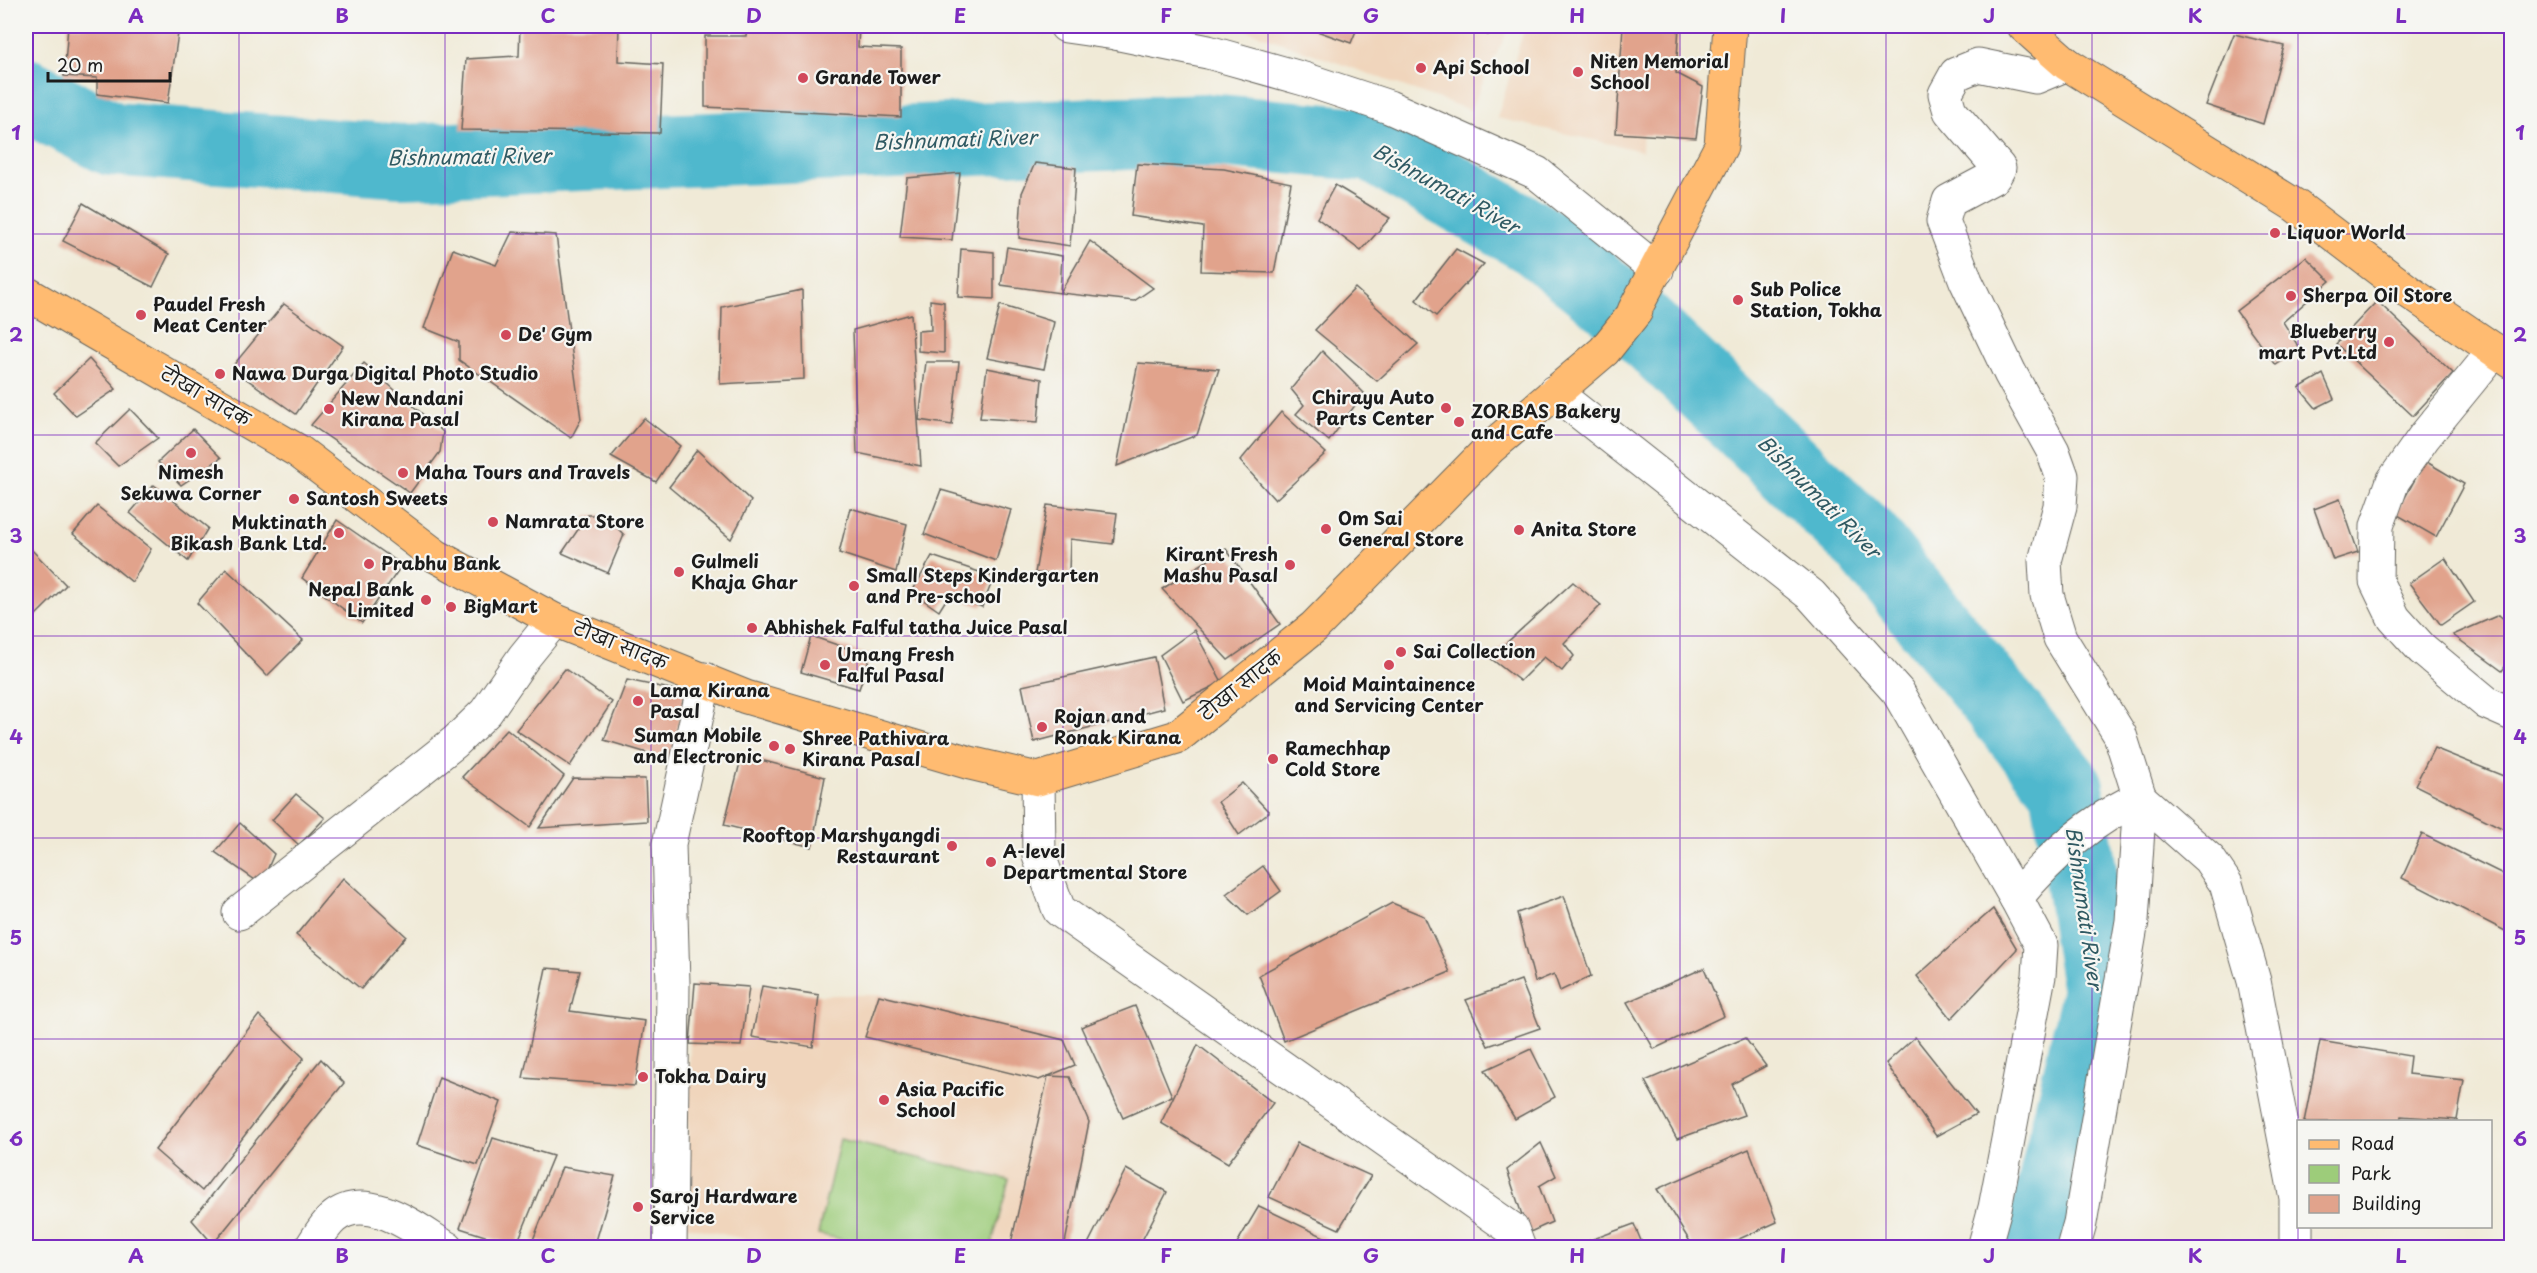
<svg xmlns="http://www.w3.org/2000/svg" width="2537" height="1273" font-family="'Playpen Sans','Playpen Sans Deva',sans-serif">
<rect width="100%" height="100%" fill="#f6f6f2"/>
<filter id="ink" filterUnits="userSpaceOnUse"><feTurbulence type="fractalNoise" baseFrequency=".0167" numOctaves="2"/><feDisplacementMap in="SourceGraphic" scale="12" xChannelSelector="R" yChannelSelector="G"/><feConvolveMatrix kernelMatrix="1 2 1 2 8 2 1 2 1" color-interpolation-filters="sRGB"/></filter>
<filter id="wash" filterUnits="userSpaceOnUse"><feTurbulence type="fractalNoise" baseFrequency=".008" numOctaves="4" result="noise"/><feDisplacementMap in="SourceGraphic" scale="24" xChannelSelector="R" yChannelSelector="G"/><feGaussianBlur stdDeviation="1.35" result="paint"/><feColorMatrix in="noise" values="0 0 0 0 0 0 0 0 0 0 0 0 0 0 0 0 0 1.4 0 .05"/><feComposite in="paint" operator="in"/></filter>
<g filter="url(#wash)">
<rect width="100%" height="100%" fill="#f0ead7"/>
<!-- built -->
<g fill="#f0d5bc">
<polygon points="1235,26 1510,26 1470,110"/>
<polygon points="1525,26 1647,26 1642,151 1497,118"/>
<polygon points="695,983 762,986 819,995 879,995 1064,1040 1075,1065 1070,1077 1089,1122 1064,1247 780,1247 686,1226 690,1044"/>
</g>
<!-- green -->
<polygon fill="#9dcc7a" stroke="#5c744b" stroke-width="1.5" points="840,1139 1009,1180 991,1247 874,1247 818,1234"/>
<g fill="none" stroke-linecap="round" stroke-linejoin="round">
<!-- river -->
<polyline stroke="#4fb8cd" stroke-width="74" points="26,95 112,139 401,161 1207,130 1372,145 1538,241 1620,306 1866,541 2067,788 2099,991 2040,1248"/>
</g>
<g id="blocks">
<!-- building -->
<g fill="#e1a38c">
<polygon points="68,26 179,26 168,103 97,94 97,78 64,76"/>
<polygon points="520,26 619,26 618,61 663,64 660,133 461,130 466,59 519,56"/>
<polygon points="747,26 859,26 858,47 901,49 901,117 705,107 705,36 746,36"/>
<polygon points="1303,26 1358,26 1351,43"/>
<polygon points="1470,26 1493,26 1488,35"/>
<polygon points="1623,26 1679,26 1676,73 1703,87 1696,138 1616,133"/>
<polygon points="2234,34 2284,46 2263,124 2206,105"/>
<polygon points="1035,163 1076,168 1070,246 1019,238 1022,193"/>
<polygon points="1137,164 1224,169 1291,183 1274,273 1201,271 1203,227 1131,216"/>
<polygon points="960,173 952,240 900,237 907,178"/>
<polygon points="1335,185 1390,218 1361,251 1317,218"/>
<polygon points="83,203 169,254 153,287 63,241"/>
<polygon points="512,232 556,235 581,419 571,438 459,360 459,342 424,328 453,249 496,265"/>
<polygon points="1090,241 1153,288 1134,301 1060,293"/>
<polygon points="1007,247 1062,256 1060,293 1001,285"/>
<polygon points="961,249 994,252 994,299 958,297"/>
<polygon points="1456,249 1484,264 1436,316 1416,300"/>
<polygon points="2306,257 2330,281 2283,322 2300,349 2276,365 2236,311"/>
<polygon points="1355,288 1418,344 1377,381 1315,330"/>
<polygon points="802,290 804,379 720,384 722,307"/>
<polygon points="930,300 944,302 944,353 918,351 918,331 931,330"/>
<polygon points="2377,301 2453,373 2413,416 2336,344"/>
<polygon points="284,304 343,346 296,414 231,368"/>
<polygon points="1000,305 1054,322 1044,369 987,358"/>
<polygon points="911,314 921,466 857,453 853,330"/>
<polygon points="1322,351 1364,393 1329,441 1296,414 1304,405 1291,389"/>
<polygon points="89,359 116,389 76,416 54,393"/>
<polygon points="926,362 959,362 952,425 919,420"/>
<polygon points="364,363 443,432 440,452 410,493 311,425"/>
<polygon points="1138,363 1219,369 1197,435 1117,466"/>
<polygon points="987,368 1042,379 1038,422 980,418"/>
<polygon points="2323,374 2334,399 2316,408 2299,388"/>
<polygon points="130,409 158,438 118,466 95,443"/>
<polygon points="1281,412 1326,453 1275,500 1240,461"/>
<polygon points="644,418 680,446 656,482 611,457"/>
<polygon points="193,429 221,458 181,485 158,462"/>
<polygon points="697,450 751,501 731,539 669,487"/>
<polygon points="2425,461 2464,484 2436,537 2396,514"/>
<polygon points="154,485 208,528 188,561 130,513"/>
<polygon points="941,490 1011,510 996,561 924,534"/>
<polygon points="2340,499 2358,552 2333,560 2314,509"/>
<polygon points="1047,505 1117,513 1113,544 1070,539 1069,573 1035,573"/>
<polygon points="97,506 151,549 132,582 73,534"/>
<polygon points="850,508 907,524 896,572 839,553"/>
<polygon points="588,515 605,515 624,535 608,573 562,553"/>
<polygon points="337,520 402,565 362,623 302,578"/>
<polygon points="26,544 66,585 35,616 26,607"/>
<polygon points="1226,549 1280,624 1228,660 1162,589"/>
<polygon points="932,556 994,577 982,607 949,595 939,611 912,592"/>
<polygon points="2445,558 2474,602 2441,625 2409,583"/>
<polygon points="226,569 303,640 267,676 197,603"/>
<polygon points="1573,582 1601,605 1564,643 1574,656 1562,671 1544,657 1520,681 1490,658"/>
<polygon points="2499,615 2511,626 2511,658 2502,671 2453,635"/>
<polygon points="1194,630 1222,682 1183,701 1160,655"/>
<polygon points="811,636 870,656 859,689 801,672"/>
<polygon points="1154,657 1164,708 1034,742 1022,686"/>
<polygon points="565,669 612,702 570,766 516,730"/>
<polygon points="627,680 685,692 671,760 604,740"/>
<polygon points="507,729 564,776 530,827 462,777"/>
<polygon points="2434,748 2511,779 2511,823 2506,830 2415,785"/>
<polygon points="742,755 825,777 812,847 724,825"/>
<polygon points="573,778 645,779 647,821 539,828"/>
<polygon points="1242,783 1269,812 1239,835 1218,802"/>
<polygon points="296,794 325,818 299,845 272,820"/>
<polygon points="240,823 274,854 261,884 215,852"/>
<polygon points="2422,834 2511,878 2511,934 2402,878"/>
<polygon points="1263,866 1281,891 1248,915 1226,894"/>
<polygon points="343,878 406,936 361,989 296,935"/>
<polygon points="1564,896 1591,976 1560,991 1554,974 1535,982 1517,913"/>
<polygon points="1392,903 1424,916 1450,972 1284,1041 1259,975"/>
<polygon points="1993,909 2017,949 1951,1019 1917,976"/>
<polygon points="546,968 580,971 570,1011 645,1021 635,1086 523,1078"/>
<polygon points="1704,968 1724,1016 1654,1049 1627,1002"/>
<polygon points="1521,980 1540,1028 1488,1046 1466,1000"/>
<polygon points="695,983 749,987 741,1046 690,1044"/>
<polygon points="762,986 819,995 813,1047 752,1037"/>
<polygon points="879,995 1064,1040 1075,1065 1039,1080 865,1037"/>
<polygon points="1135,1006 1172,1096 1123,1118 1081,1027"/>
<polygon points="259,1015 304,1058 202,1191 155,1150"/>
<polygon points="1915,1037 1976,1114 1936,1136 1886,1063"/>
<polygon points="1745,1038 1766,1066 1732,1084 1744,1115 1677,1139 1645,1081"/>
<polygon points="2320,1041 2410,1056 2408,1074 2464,1080 2457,1120 2401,1116 2400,1122 2304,1122"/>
<polygon points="1198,1045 1273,1103 1228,1163 1161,1123"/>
<polygon points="1531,1049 1555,1097 1515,1119 1485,1070"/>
<polygon points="321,1059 344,1083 213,1244 192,1220"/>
<polygon points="1048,1076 1070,1077 1089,1122 1064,1248 1010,1248"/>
<polygon points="439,1077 501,1102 478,1165 417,1145"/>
<polygon points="493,1138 553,1156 516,1246 460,1228"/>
<polygon points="1297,1143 1371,1176 1339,1229 1269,1197"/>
<polygon points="1541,1143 1556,1176 1539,1186 1552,1222 1528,1233 1507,1170"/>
<polygon points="1749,1149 1777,1222 1719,1248 1694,1248 1657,1189"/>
<polygon points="562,1167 615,1176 594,1248 579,1248 533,1240"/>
<polygon points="1126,1169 1167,1192 1138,1248 1086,1248"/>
<polygon points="1259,1206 1337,1243 1334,1248 1244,1248 1237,1243"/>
<polygon points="1634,1224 1644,1248 1572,1248 1572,1247"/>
</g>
</g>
</g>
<g filter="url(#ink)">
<use href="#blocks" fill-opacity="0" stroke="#66645d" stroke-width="1.5"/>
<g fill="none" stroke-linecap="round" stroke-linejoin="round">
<defs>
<g id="minor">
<polyline points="1066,26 1115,33 1208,52 1304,79 1389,107 1537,173 1657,270"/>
<polyline points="2067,64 2036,77 1978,65 1956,74 1945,94 1950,111 1999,168 1994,177 1949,201 1943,221 1966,281 2010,373 2053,451 2062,476 2060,506 2045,561 2047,595 2060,638 2120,735 2140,798 2132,921 2080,1223 2073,1248"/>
<polyline points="2495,350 2424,437 2393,481 2377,526 2376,581 2394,618 2422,649 2487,703 2512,714"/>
<path d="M 1554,392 L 1811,595 L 1898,692 L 2016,898 C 2049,858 2092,819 2140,798 L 2209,859 L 2226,884 L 2254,981 L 2296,1198 L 2296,1248"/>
<polyline points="1038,779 1039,856 1059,910 1512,1229 1519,1248"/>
<polyline points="239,913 455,742 486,712 524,657 554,620"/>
<path d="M 311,1248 C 318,1237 324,1226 333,1218 C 367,1189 417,1230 447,1248"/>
<polyline points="670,1248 673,984 669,844 705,679"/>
<polyline points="1984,1248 1995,1208 2039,976 2041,945 2016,898"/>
</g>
<g id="major">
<polyline points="2024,26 2067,64 2296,206 2409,292 2512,362"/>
<polyline points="26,293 298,451 436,556 554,620 746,697 970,763 1038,779 1177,737 1314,627 1490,448 1604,351 1636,311 1634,311 1721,146 1730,26"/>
</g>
</defs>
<!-- minor casing -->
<use href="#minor" stroke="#66645d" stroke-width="35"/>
<!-- major casing -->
<use href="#major" stroke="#66645d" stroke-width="35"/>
<!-- minor -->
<use href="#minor" stroke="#fff" stroke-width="33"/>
<!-- major -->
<use href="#major" stroke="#ffbb71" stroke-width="33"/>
</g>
</g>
<!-- grid -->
<path fill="none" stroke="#7b2cbf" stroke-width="1.5" stroke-opacity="0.55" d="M 239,26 L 239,1248M 445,26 L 445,1248M 651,26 L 651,1248M 857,26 L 857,1248M 1063,26 L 1063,1248M 1268,26 L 1268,1248M 1474,26 L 1474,1248M 1680,26 L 1680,1248M 1886,26 L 1886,1248M 2092,26 L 2092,1248M 2298,26 L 2298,1248M 26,234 L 2512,234M 26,435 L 2512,435M 26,636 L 2512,636M 26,838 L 2512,838M 26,1039 L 2512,1039"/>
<!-- markers -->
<g fill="#d1495b" stroke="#f6f6f2" stroke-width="2">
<circle cx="1421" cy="68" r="6"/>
<circle cx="1578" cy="72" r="6"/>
<circle cx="803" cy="78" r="6"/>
<circle cx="2275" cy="233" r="6"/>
<circle cx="2291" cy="296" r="6"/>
<circle cx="1738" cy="300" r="6"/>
<circle cx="141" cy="315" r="6"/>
<circle cx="506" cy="335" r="6"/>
<circle cx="2389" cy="342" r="6"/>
<circle cx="220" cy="374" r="6"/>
<circle cx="1446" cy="408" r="6"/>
<circle cx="329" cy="409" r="6"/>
<circle cx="1459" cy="422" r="6"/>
<circle cx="191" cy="453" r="6"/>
<circle cx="403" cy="473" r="6"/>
<circle cx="294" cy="499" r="6"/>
<circle cx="493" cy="522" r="6"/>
<circle cx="1326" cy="529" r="6"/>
<circle cx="1519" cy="530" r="6"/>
<circle cx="339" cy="533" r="6"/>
<circle cx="369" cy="564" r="6"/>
<circle cx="1290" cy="565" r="6"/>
<circle cx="679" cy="572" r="6"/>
<circle cx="854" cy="586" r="6"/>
<circle cx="426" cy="600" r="6"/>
<circle cx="451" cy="607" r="6"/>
<circle cx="752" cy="628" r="6"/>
<circle cx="1401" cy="652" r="6"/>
<circle cx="825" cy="665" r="6"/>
<circle cx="1389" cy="665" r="6"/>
<circle cx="638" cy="701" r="6"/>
<circle cx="1042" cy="727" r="6"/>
<circle cx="774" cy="746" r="6"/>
<circle cx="790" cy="749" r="6"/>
<circle cx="1273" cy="759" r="6"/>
<circle cx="952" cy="846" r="6"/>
<circle cx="991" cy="862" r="6"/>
<circle cx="643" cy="1077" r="6"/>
<circle cx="884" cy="1100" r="6"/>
<circle cx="638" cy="1207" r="6"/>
</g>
<g text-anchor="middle" stroke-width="4.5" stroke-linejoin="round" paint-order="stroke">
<!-- poi labels -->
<g font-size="18" font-weight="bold" fill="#1c1c1c" stroke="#f6f6f2" text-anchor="start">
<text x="1590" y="68">Niten Memorial<tspan x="1590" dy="21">School</tspan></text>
<text x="1433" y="74">Api School</text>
<text x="815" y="84">Grande Tower</text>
<text x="2287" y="239">Liquor World</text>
<text x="1750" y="296">Sub Police<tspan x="1750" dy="21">Station, Tokha</tspan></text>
<text x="2303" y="302">Sherpa Oil Store</text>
<text x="153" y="311">Paudel Fresh<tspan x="153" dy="21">Meat Center</tspan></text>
<text x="2377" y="338" text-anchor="end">Blueberry<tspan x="2377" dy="21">mart Pvt.Ltd</tspan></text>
<text x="518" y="341">De' Gym</text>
<text x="232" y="380">Nawa Durga Digital Photo Studio</text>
<text x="1434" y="404" text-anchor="end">Chirayu Auto<tspan x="1434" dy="21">Parts Center</tspan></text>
<text x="341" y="405">New Nandani<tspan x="341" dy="21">Kirana Pasal</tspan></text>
<text x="1471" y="418">ZORBAS Bakery<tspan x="1471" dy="21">and Cafe</tspan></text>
<text x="191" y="479" text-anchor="middle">Nimesh<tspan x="191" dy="21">Sekuwa Corner</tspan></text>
<text x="415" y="479">Maha Tours and Travels</text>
<text x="306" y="505">Santosh Sweets</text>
<text x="1338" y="525">Om Sai<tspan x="1338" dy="21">General Store</tspan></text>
<text x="505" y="528">Namrata Store</text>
<text x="327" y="529" text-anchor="end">Muktinath<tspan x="327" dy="21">Bikash Bank Ltd.</tspan></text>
<text x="1531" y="536">Anita Store</text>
<text x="1278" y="561" text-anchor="end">Kirant Fresh<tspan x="1278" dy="21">Mashu Pasal</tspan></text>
<text x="691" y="568">Gulmeli<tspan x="691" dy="21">Khaja Ghar</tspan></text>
<text x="381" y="570">Prabhu Bank</text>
<text x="866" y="582">Small Steps Kindergarten<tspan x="866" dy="21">and Pre-school</tspan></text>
<text x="414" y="596" text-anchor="end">Nepal Bank<tspan x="414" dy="21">Limited</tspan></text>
<text x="463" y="613">BigMart</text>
<text x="764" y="634">Abhishek Falful tatha Juice Pasal</text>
<text x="1413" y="658">Sai Collection</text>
<text x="837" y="661">Umang Fresh<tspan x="837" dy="21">Falful Pasal</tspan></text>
<text x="1389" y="691" text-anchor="middle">Moid Maintainence<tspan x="1389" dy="21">and Servicing Center</tspan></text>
<text x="650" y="697">Lama Kirana<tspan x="650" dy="21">Pasal</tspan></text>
<text x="1054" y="723">Rojan and<tspan x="1054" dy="21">Ronak Kirana</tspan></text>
<text x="762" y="742" text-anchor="end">Suman Mobile<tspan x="762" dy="21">and Electronic</tspan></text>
<text x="802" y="745">Shree Pathivara<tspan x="802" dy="21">Kirana Pasal</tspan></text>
<text x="1285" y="755">Ramechhap<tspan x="1285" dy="21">Cold Store</tspan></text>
<text x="940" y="842" text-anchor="end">Rooftop Marshyangdi<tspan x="940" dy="21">Restaurant</tspan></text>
<text x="1003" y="858">A-level<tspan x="1003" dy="21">Departmental Store</tspan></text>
<text x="655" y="1083">Tokha Dairy</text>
<text x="896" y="1096">Asia Pacific<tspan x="896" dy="21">School</tspan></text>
<text x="650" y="1203">Saroj Hardware<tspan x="650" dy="21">Service</tspan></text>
</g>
<!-- street labels -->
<g font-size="18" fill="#1c1c1c" stroke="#f6f6f2">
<text transform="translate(205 397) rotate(30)" y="6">टोखा सादक</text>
<text transform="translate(620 646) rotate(22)" y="6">टोखा सादक</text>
<text transform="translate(1241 686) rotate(-39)" y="6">टोखा सादक</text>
</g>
<!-- water labels -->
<g font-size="20" font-style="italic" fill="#305a63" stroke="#f6f6f2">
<text transform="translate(955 140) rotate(-2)" y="7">Bishnumati River</text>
<text transform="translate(469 157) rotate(-1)" y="7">Bishnumati River</text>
<text transform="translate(1446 189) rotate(29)" y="7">Bishnumati River</text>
<text transform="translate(1819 497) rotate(45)" y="7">Bishnumati River</text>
<text transform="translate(2084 908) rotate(82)" y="7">Bishnumati River</text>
</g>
</g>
<!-- margin -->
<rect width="2537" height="1273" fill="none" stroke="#f6f6f2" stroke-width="66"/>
<!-- legend -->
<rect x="2297" y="1120" width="195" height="108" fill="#f6f6f2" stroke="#9f9f9c" stroke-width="1.5"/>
<rect x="2309" y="1140" width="30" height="9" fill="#ffbb71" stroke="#9f9f9c" stroke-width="1.5"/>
<text x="2351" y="1150" font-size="18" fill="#1c1c1c">Road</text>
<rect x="2309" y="1165" width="30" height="18" fill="#9dcc7a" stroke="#9f9f9c" stroke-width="1.5"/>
<text x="2351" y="1180" font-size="18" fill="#1c1c1c">Park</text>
<rect x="2309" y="1195" width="30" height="18" fill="#e1a38c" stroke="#9f9f9c" stroke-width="1.5"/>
<text x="2351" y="1210" font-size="18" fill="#1c1c1c">Building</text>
<!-- scale -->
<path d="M48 72v9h122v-9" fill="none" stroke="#1c1c1c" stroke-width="3"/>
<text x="57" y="72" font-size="18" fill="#1c1c1c" stroke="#f6f6f2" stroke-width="4.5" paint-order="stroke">20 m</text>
<rect x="33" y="33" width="2471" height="1207" fill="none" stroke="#7b2cbf" stroke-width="2"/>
<g font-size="20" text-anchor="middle" font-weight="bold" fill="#7b2cbf">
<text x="136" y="23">A</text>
<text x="342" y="23">B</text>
<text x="548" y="23">C</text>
<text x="754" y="23">D</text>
<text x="960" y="23">E</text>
<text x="1166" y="23">F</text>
<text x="1371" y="23">G</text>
<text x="1577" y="23">H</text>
<text x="1783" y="23">I</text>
<text x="1989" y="23">J</text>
<text x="2195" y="23">K</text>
<text x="2401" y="23">L</text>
<text x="16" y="140">1</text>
<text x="2520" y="140">1</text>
<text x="16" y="342">2</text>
<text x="2520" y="342">2</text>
<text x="16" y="543">3</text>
<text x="2520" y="543">3</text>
<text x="16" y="744">4</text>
<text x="2520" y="744">4</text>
<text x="16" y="945">5</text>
<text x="2520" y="945">5</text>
<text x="16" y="1146">6</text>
<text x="2520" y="1146">6</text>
<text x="136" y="1263">A</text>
<text x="342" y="1263">B</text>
<text x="548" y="1263">C</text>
<text x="754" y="1263">D</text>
<text x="960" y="1263">E</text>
<text x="1166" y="1263">F</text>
<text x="1371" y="1263">G</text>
<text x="1577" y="1263">H</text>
<text x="1783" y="1263">I</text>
<text x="1989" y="1263">J</text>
<text x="2195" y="1263">K</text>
<text x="2401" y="1263">L</text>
</g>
</svg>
